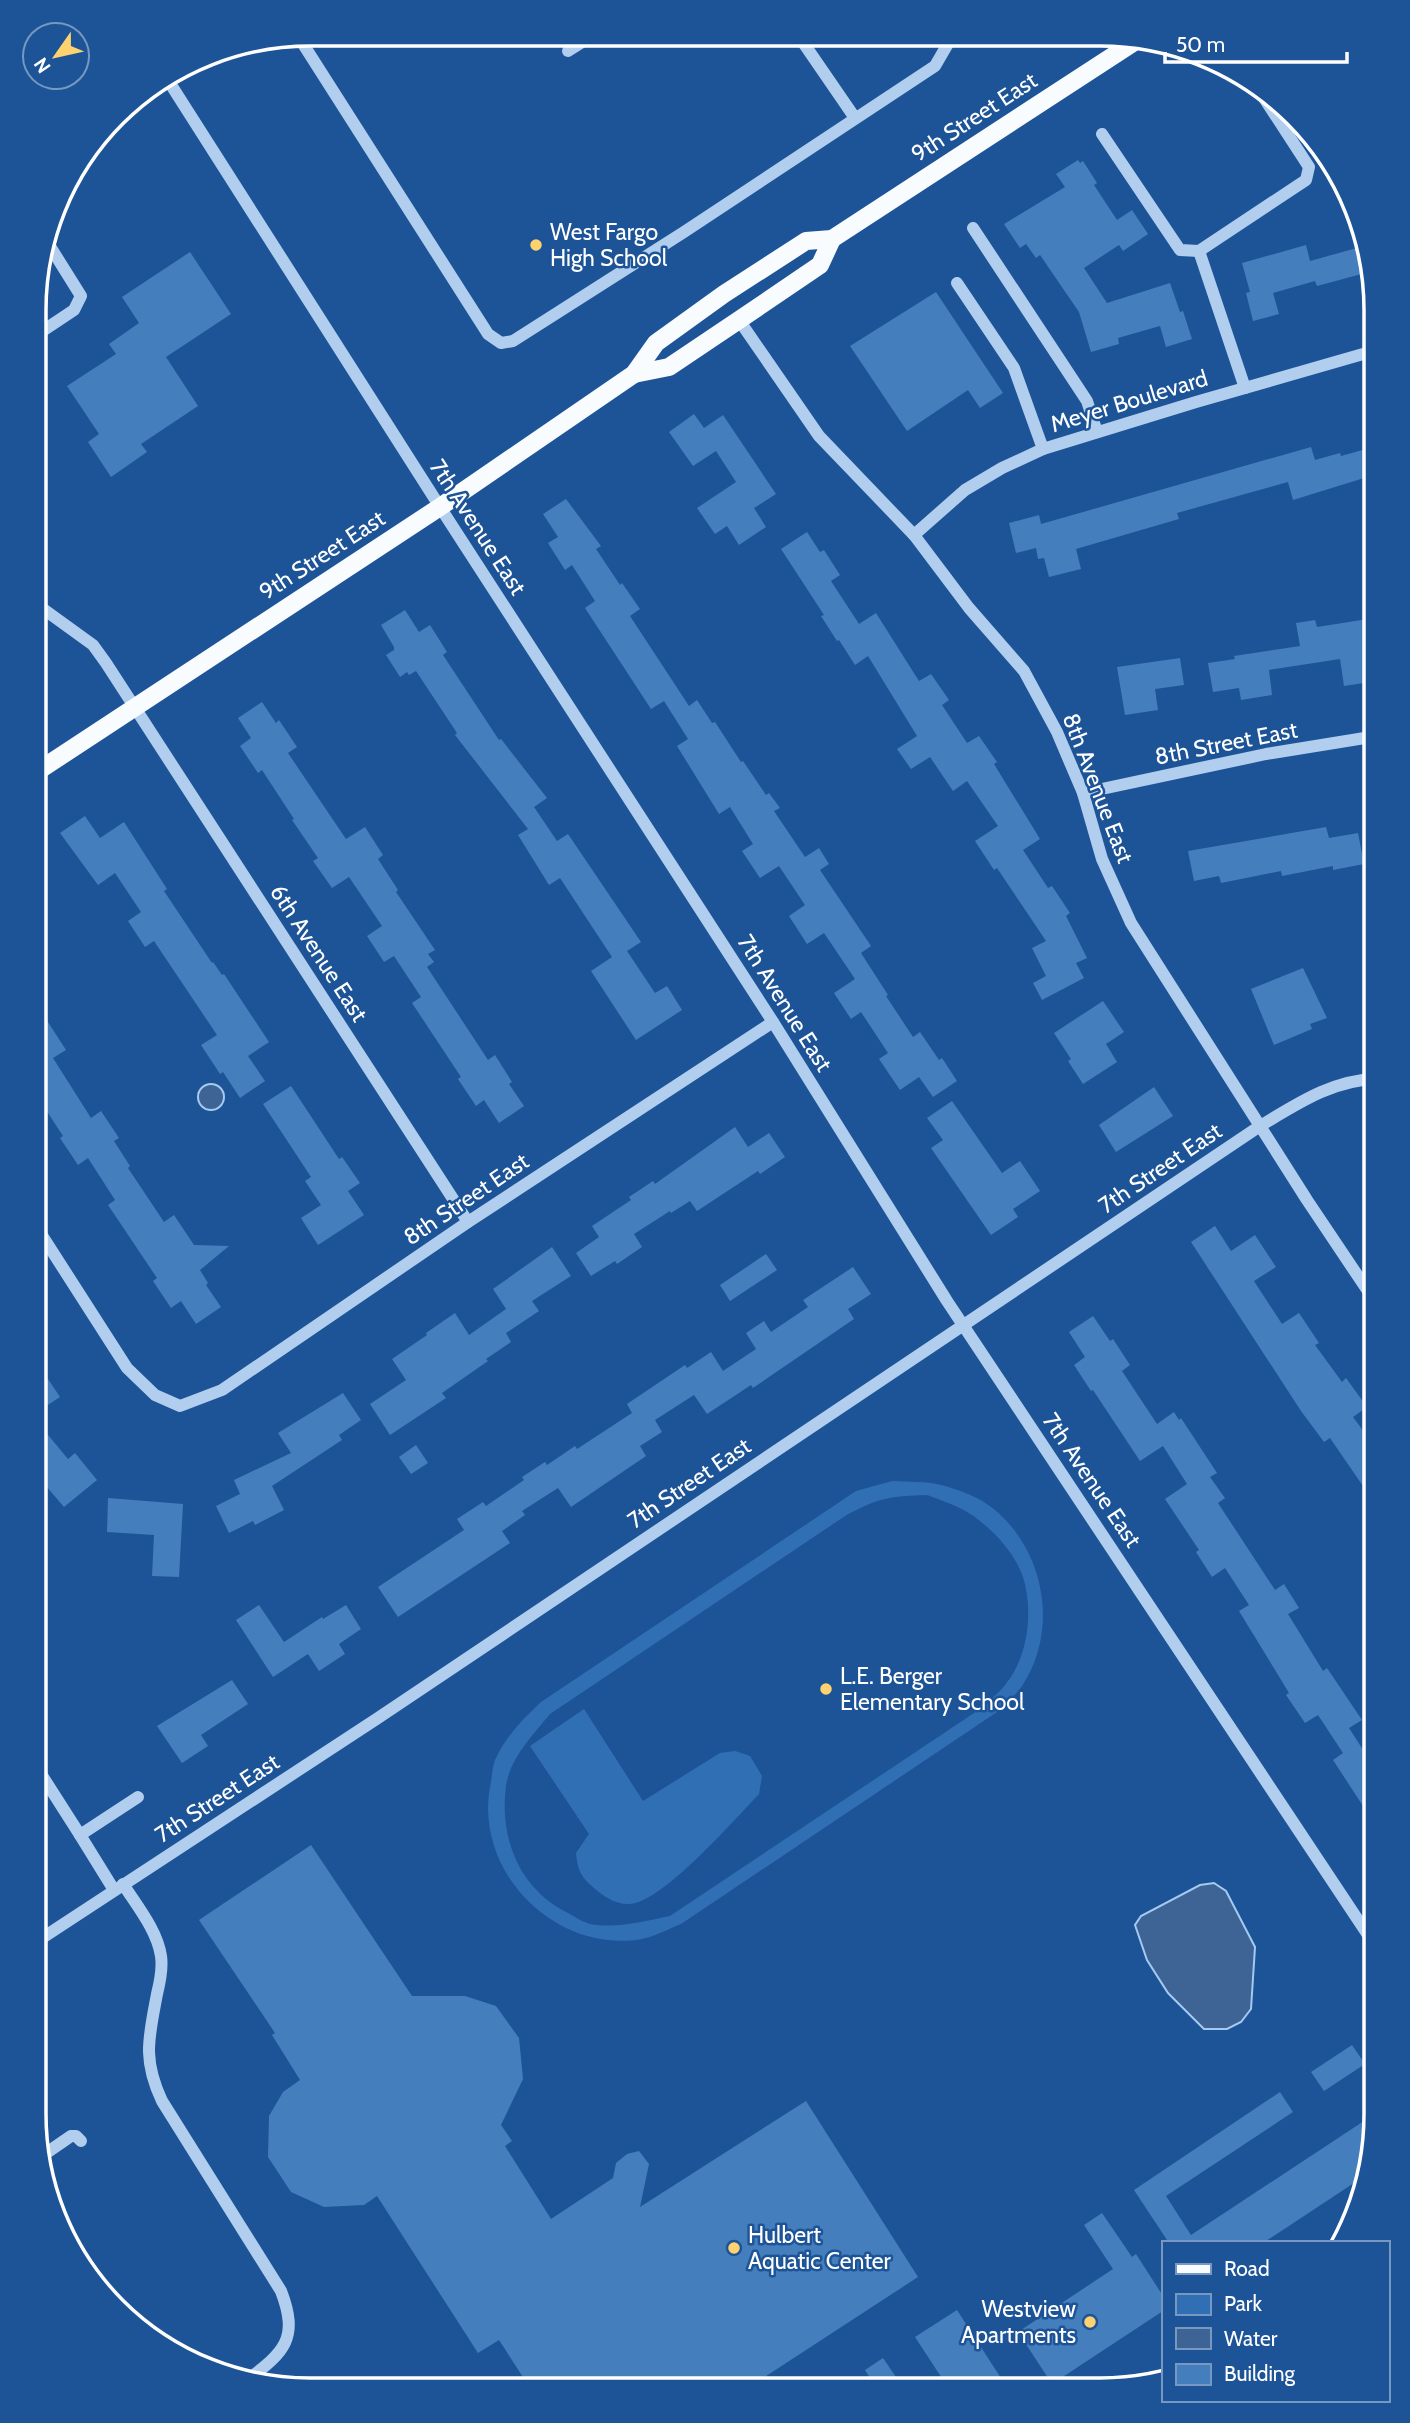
<svg xmlns="http://www.w3.org/2000/svg" width="1410" height="2423" font-family="Cabin,sans-serif">
<rect width="100%" height="100%" fill="#1d5497"/>
<!-- green -->
<g fill="#316fb4" fill-rule="evenodd">
<path d="M 892,1481 C 908,1482 926,1481 941,1485 C 958,1489 981,1498 995,1510 C 1045,1552 1059,1630 1022,1686 C 1016,1695 1007,1702 1000,1710 L 681,1924 C 666,1930 652,1938 636,1940 C 551,1950 475,1870 490,1787 C 492,1778 492,1768 495,1760 C 505,1737 523,1719 541,1702 L 856,1491 ZM 927,1495 C 946,1502 965,1508 980,1521 C 997,1534 1016,1556 1023,1577 C 1033,1609 1029,1653 1008,1681 C 1002,1690 993,1697 986,1705 L 670,1916 C 645,1921 616,1929 590,1924 C 582,1922 574,1916 566,1912 C 519,1888 499,1837 506,1786 C 510,1758 533,1735 550,1714 L 845,1516 C 878,1498 889,1496 927,1495 Z"/>
<path d="M 584,1709 L 643,1801 L 720,1753 L 735,1751 L 750,1756 L 762,1776 L 759,1794 C 735,1819 661,1904 629,1904 C 619,1905 606,1898 599,1892 C 583,1879 578,1874 576,1853 L 589,1834 L 530,1746 Z"/>
</g>
<!-- water -->
<g fill="#3d6494" stroke="#a4caf1" stroke-width="2">
<circle cx="211" cy="1097" r="13"/>
<polygon points="1214,1883 1226,1891 1255,1947 1251,2009 1241,2022 1227,2029 1204,2029 1168,1993 1147,1960 1135,1925 1141,1916 1200,1885"/>
</g>
<!-- building -->
<g fill="#457ebd">
<polygon points="1078,160 1080,163 1083,161 1097,183 1094,185 1117,220 1132,210 1148,234 1123,251 1119,245 1084,268 1107,303 1170,283 1180,312 1183,311 1192,339 1166,347 1160,326 1118,338 1119,344 1091,352 1079,312 1040,255 1036,258 1026,244 1020,248 1004,224 1065,187 1056,174"/>
<polygon points="1306,245 1310,261 1364,246 1369,272 1317,286 1315,281 1273,293 1279,314 1253,321 1246,293 1250,292 1242,263"/>
<polygon points="190,252 231,314 166,357 198,406 141,444 147,452 111,477 88,442 99,434 67,386 116,354 109,344 139,323 122,297"/>
<polygon points="936,292 1003,393 980,408 968,390 907,431 850,346"/>
<polygon points="694,414 704,428 723,415 776,494 754,508 766,527 739,545 727,526 715,534 697,508 736,482 716,451 693,466 669,432"/>
<polygon points="1377,446 1377,474 1293,500 1288,482 1177,513 1179,519 1076,549 1081,569 1049,577 1044,558 1038,559 1036,548 1016,553 1009,523 1039,515 1041,524 1311,447 1315,460 1340,453 1341,456"/>
<polygon points="566,499 601,546 596,549 620,585 622,583 640,609 630,616 689,706 697,700 712,723 715,722 741,762 743,761 766,795 769,793 780,808 774,811 805,857 819,848 829,864 820,870 871,946 861,953 888,995 886,996 913,1037 920,1032 939,1060 942,1058 957,1081 933,1097 919,1077 900,1090 879,1059 888,1053 861,1012 851,1019 834,993 855,979 824,933 807,944 789,916 805,905 779,866 760,878 742,851 753,844 730,807 719,814 677,746 688,739 664,701 651,709 585,608 595,601 572,565 565,570 548,543 558,537 543,514"/>
<polygon points="807,532 820,552 824,550 840,575 831,581 859,624 876,613 919,681 931,674 949,700 942,705 967,743 979,736 997,762 994,764 1040,839 1023,850 1048,888 1052,886 1070,913 1066,916 1087,958 1076,963 1084,978 1042,1000 1033,983 1046,976 1032,948 1046,941 997,868 994,870 975,841 998,826 967,781 953,791 930,757 911,769 897,749 917,736 868,656 855,665 839,640 837,641 821,616 824,615 781,549"/>
<polygon points="405,610 419,632 430,625 447,652 443,655 499,740 501,739 547,798 534,807 557,841 568,834 641,942 627,951 655,993 667,986 682,1010 636,1040 591,971 612,957 560,878 549,885 518,835 528,829 455,735 457,733 416,671 409,675 407,672 400,677 386,655 394,650 394,647 381,625"/>
<polygon points="1368,619 1377,681 1344,686 1340,659 1269,670 1272,695 1241,700 1239,688 1213,692 1208,663 1235,659 1234,656 1300,646 1296,623 1315,620 1317,627"/>
<polygon points="1180,658 1184,685 1155,689 1158,710 1125,715 1117,667"/>
<polygon points="262,702 276,723 279,720 297,747 288,753 346,839 365,827 383,855 378,859 398,890 396,892 435,950 428,954 434,962 427,967 488,1060 495,1055 512,1082 509,1084 524,1106 499,1123 484,1100 476,1106 458,1079 461,1077 412,1003 421,997 394,956 384,962 367,936 382,926 349,877 332,888 313,861 318,858 292,820 294,819 262,770 258,773 240,746 251,738 238,718"/>
<polygon points="85,816 100,838 124,822 167,889 164,891 212,963 213,962 222,975 224,974 269,1042 248,1056 265,1081 240,1098 223,1072 220,1074 201,1045 217,1035 154,941 145,947 128,921 141,912 115,873 98,885 60,833"/>
<polygon points="1326,827 1329,838 1358,833 1364,864 1333,870 1333,866 1282,876 1281,871 1221,883 1219,876 1194,881 1188,851"/>
<polygon points="1303,968 1327,1018 1310,1024 1312,1029 1274,1045 1251,989"/>
<polygon points="1103,1001 1124,1032 1106,1044 1117,1062 1083,1084 1068,1061 1071,1059 1054,1033"/>
<polygon points="35,1002 66,1050 53,1058 91,1118 101,1111 119,1138 114,1141 130,1166 128,1168 164,1222 174,1215 194,1245 229,1246 200,1270 208,1283 206,1285 221,1307 196,1324 181,1301 171,1308 153,1281 157,1278 108,1205 115,1200 88,1158 78,1165 60,1138 63,1136 35,1093"/>
<polygon points="291,1086 339,1159 342,1157 360,1183 348,1191 364,1215 318,1245 301,1218 321,1205 305,1181 311,1177 263,1104"/>
<polygon points="1154,1087 1173,1116 1116,1152 1099,1125"/>
<polygon points="952,1101 1002,1173 1020,1161 1040,1191 1013,1209 1018,1217 991,1235 931,1148 943,1140 927,1118"/>
<polygon points="735,1127 748,1147 769,1133 785,1157 760,1174 758,1171 697,1211 690,1201 671,1213 670,1211 634,1234 642,1247 617,1264 615,1261 591,1276 576,1253 599,1237 592,1226 631,1200 629,1197 653,1181 655,1184"/>
<polygon points="1215,1226 1231,1251 1255,1235 1276,1267 1254,1281 1282,1324 1299,1313 1319,1343 1315,1345 1342,1382 1346,1378 1367,1407 1353,1417 1376,1448 1376,1505 1330,1438 1324,1442 1301,1411 1191,1242"/>
<polygon points="552,1247 571,1276 532,1301 539,1311 506,1333 511,1342 486,1359 488,1361 442,1393 446,1398 390,1435 370,1404 406,1380 392,1359 427,1335 426,1333 455,1313 469,1335 506,1309 493,1289"/>
<polygon points="766,1254 777,1270 730,1301 720,1285"/>
<polygon points="853,1267 871,1294 848,1309 854,1319 753,1388 751,1385 707,1414 694,1395 655,1420 662,1432 640,1446 646,1456 571,1507 558,1488 522,1511 525,1515 502,1531 510,1543 398,1617 378,1587 464,1530 457,1519 483,1502 486,1506 524,1480 522,1477 545,1462 547,1465 575,1446 577,1449 632,1413 627,1404 685,1365 687,1368 711,1352 723,1371 756,1349 746,1333 764,1321 771,1332 808,1307 803,1300"/>
<polygon points="1093,1316 1110,1341 1113,1339 1130,1365 1122,1371 1157,1424 1174,1412 1179,1420 1181,1418 1217,1473 1210,1477 1225,1498 1218,1503 1275,1590 1284,1584 1299,1608 1288,1614 1323,1671 1327,1668 1362,1720 1349,1728 1369,1759 1376,1755 1376,1826 1333,1760 1343,1753 1318,1715 1305,1723 1286,1695 1289,1693 1239,1611 1249,1605 1225,1568 1212,1577 1196,1552 1199,1550 1165,1499 1187,1484 1163,1446 1140,1461 1093,1390 1091,1391 1074,1365 1085,1357 1069,1332"/>
<polygon points="34,1358 60,1397 34,1414"/>
<polygon points="343,1393 361,1420 339,1435 342,1440 272,1486 284,1510 255,1525 253,1521 229,1533 216,1506 240,1494 234,1480 291,1453 278,1433"/>
<polygon points="34,1418 68,1459 75,1453 97,1480 64,1507 34,1472"/>
<polygon points="416,1445 428,1463 411,1474 399,1457"/>
<polygon points="108,1498 183,1504 179,1577 152,1576 154,1535 107,1532"/>
<polygon points="259,1605 284,1642 322,1617 323,1619 346,1605 361,1629 339,1644 345,1654 319,1671 308,1654 273,1677 236,1620"/>
<polygon points="232,1680 248,1704 201,1735 208,1746 182,1763 157,1726"/>
<polygon points="311,1845 412,1996 465,1996 496,2006 519,2038 523,2079 501,2125 512,2141 505,2146 551,2219 613,2178 616,2163 627,2154 639,2151 649,2164 640,2207 806,2101 918,2277 757,2382 754,2377 738,2389 530,2388 499,2340 478,2353 377,2196 364,2205 324,2207 291,2192 268,2157 269,2116 283,2092 300,2080 272,2035 275,2033 199,1920"/>
<polygon points="1352,2045 1365,2064 1324,2091 1311,2072"/>
<polygon points="1280,2092 1293,2112 1166,2196 1191,2235 1376,2113 1376,2132 1366,2175 1263,2243 1169,2243 1134,2190"/>
<polygon points="1102,2213 1132,2257 1136,2254 1163,2296 1163,2311 1052,2384 1018,2332 1113,2269 1084,2225"/>
<polygon points="957,2310 1008,2389 949,2389 915,2337"/>
<polygon points="883,2358 896,2377 877,2389 865,2370"/>
</g>
<g fill="none" stroke-linecap="round" stroke-linejoin="round">
<!-- minor -->
<g stroke="#b1ceef" stroke-width="12">
<polyline points="798,35 855,118"/>
<polyline points="298,36 488,334 501,343 513,341 684,232 935,66 953,35"/>
<polyline points="568,51 595,34"/>
<polyline points="166,77 440,507 773,1022 947,1301 1376,1947"/>
<polyline points="1102,134 1180,250 1199,251"/>
<polyline points="973,228 1087,401 1097,432"/>
<polyline points="957,283 1014,368 1043,449"/>
<polyline points="739,320 819,436 914,535 969,608 1024,671 1057,732 1083,793 1102,859 1131,923 1307,1200 1376,1303"/>
<polyline points="35,336 74,310 81,296 46,240"/>
<polyline points="1245,388 1199,251 1306,180 1309,167 1253,81"/>
<polyline points="914,535 965,490 1002,468 1043,449 1196,402 1377,350"/>
<polyline points="35,603 93,645 106,663 468,1222"/>
<polyline points="1083,793 1266,754 1377,736"/>
<polyline points="34,1223 127,1368 155,1395 180,1406 222,1390 468,1222 773,1022"/>
<polyline points="34,1763 80,1835"/>
<path d="M 123,1884 C 137,1906 157,1930 161,1956 C 163,1969 160,1982 157,1994 C 149,2037 142,2059 162,2101 L 281,2291 C 299,2338 285,2352 247,2380"/>
<polyline points="114,1890 80,1835 138,1797"/>
<path d="M 33,1944 L 378,1718 L 1260,1126 C 1297,1104 1332,1080 1376,1079"/>
<polyline points="42,2156 71,2136 76,2136 81,2141"/>
<polyline points="1162,2378 1163,2377"/>
<polyline points="356,2388 359,2386 360,2388"/>
</g>
<!-- major -->
<g stroke="#f9fcff" stroke-width="18">
<polyline points="634,374 669,367 739,320 820,265 832,239"/>
<polyline points="35,773 440,507 634,374 656,343 724,294 806,241 832,239 1142,37"/>
</g>
</g>
<!-- markers -->
<g fill="#ffd270" stroke="#1d5497" stroke-width="2.5">
<circle cx="536" cy="245" r="7"/>
<circle cx="826" cy="1689" r="7"/>
<circle cx="734" cy="2248" r="7"/>
<circle cx="1090" cy="2322" r="7"/>
</g>
<g text-anchor="middle" stroke-width="5" stroke-linejoin="round" paint-order="stroke">
<!-- street labels -->
<g font-size="23" fill="#fff" stroke="#1d5497">
<text transform="translate(974 117) rotate(-33)" y="8">9th Street East</text>
<text transform="translate(1129 401) rotate(-17)" y="8">Meyer Boulevard</text>
<text transform="translate(478 527) rotate(57)" y="8">7th Avenue East</text>
<text transform="translate(322 555) rotate(-33)" y="8">9th Street East</text>
<text transform="translate(1226 743) rotate(-11)" y="8">8th Street East</text>
<text transform="translate(1098 788) rotate(69)" y="8">8th Avenue East</text>
<text transform="translate(319 953) rotate(57)" y="8">6th Avenue East</text>
<text transform="translate(785 1003) rotate(58)" y="8">7th Avenue East</text>
<text transform="translate(1160 1168) rotate(-34)" y="8">7th Street East</text>
<text transform="translate(466 1199) rotate(-34)" y="8">8th Street East</text>
<text transform="translate(1092 1480) rotate(56)" y="8">7th Avenue East</text>
<text transform="translate(689 1483) rotate(-34)" y="8">7th Street East</text>
<text transform="translate(217 1798) rotate(-33)" y="8">7th Street East</text>
</g>
<!-- poi labels -->
<g font-size="23" fill="#fff" stroke="#1d5497" text-anchor="start">
<text x="550" y="240">West Fargo<tspan x="550" dy="26">High School</tspan></text>
<text x="840" y="1684">L.E. Berger<tspan x="840" dy="26">Elementary School</tspan></text>
<text x="748" y="2243">Hulbert<tspan x="748" dy="26">Aquatic Center</tspan></text>
<text x="1076" y="2317" text-anchor="end">Westview<tspan x="1076" dy="26">Apartments</tspan></text>
</g>
</g>
<!-- crop -->
<path d="M0 0H1410V2423H0ZM310 46H1100A264 264 0 0 1 1364 310V2114A264 264 0 0 1 1100 2378H310A264 264 0 0 1 46 2114V310A264 264 0 0 1 310 46Z" fill="#1d5497" fill-rule="evenodd"/>
<path fill="none" stroke="#fff" stroke-width="3.5" d="M310 46H1100A264 264 0 0 1 1364 310V2114A264 264 0 0 1 1100 2378H310A264 264 0 0 1 46 2114V310A264 264 0 0 1 310 46Z"/>
<!-- legend -->
<rect x="1162" y="2241" width="228" height="161" fill="#1d5497" stroke="#7798c1" stroke-width="2"/>
<rect x="1176" y="2264" width="35" height="10" fill="#f9fcff" stroke="#7798c1" stroke-width="2"/>
<text x="1224" y="2276" font-size="21" fill="#ffffff">Road</text>
<rect x="1176" y="2294" width="35" height="21" fill="#316fb4" stroke="#7798c1" stroke-width="2"/>
<text x="1224" y="2311" font-size="21" fill="#ffffff">Park</text>
<rect x="1176" y="2328" width="35" height="21" fill="#3d6494" stroke="#7798c1" stroke-width="2"/>
<text x="1224" y="2346" font-size="21" fill="#ffffff">Water</text>
<rect x="1176" y="2364" width="35" height="21" fill="#457ebd" stroke="#7798c1" stroke-width="2"/>
<text x="1224" y="2381" font-size="21" fill="#ffffff">Building</text>
<!-- north arrow -->
<g transform="translate(56 56) rotate(236)"><circle r="33" fill="#1d5497" stroke="#7798c1" stroke-width="2"/>
<path d="M0-5L12 26L0 18L-12 26Z" fill="#ffd270"/>
<text y="-10" font-size="19" font-weight="bold" text-anchor="middle" fill="#ffffff">N</text>
</g>
<!-- scale -->
<path d="M1165 52v10h182v-10" fill="none" stroke="#ffffff" stroke-width="3.5"/>
<text x="1176" y="52" font-size="21" fill="#ffffff" stroke="#1d5497" stroke-width="5" paint-order="stroke">50 m</text>
</svg>
